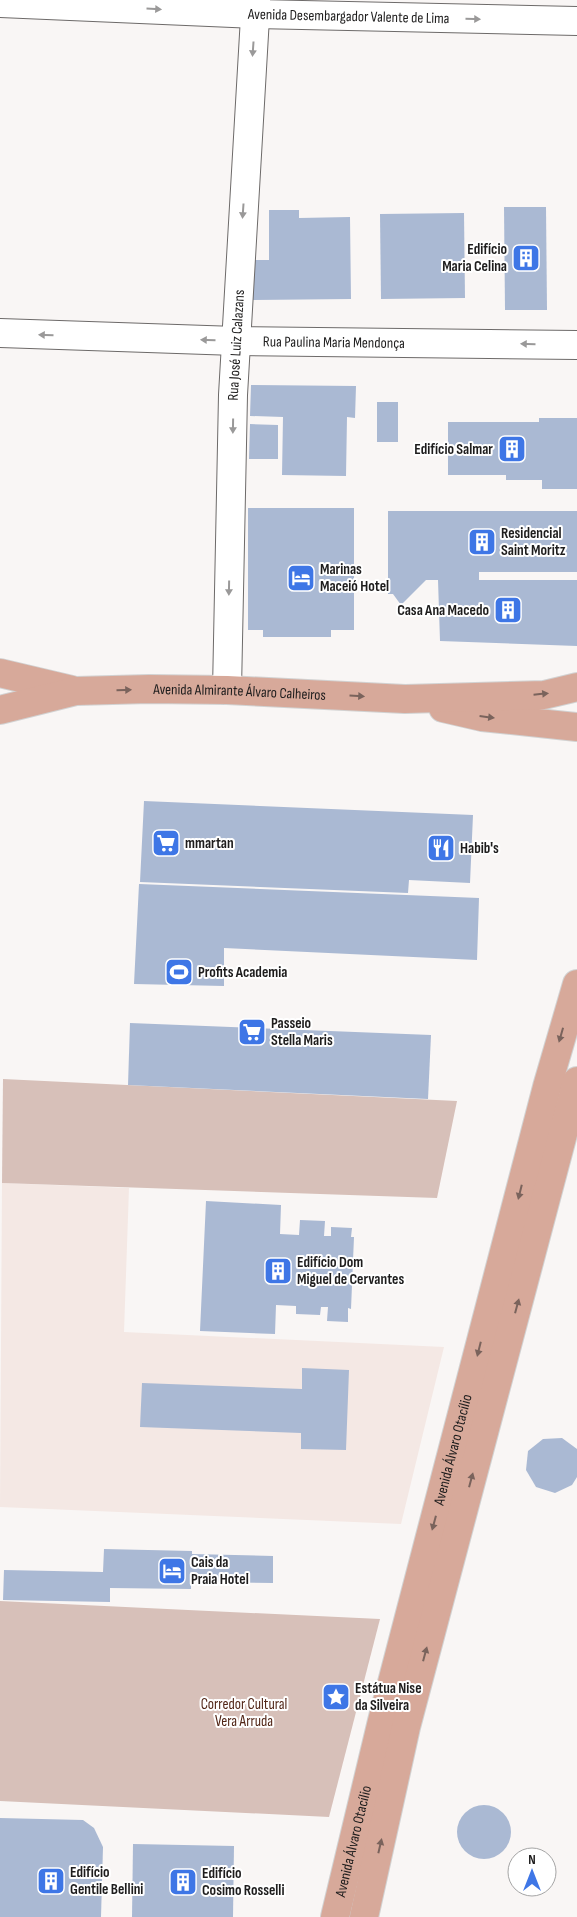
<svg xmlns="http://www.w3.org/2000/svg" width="577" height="1917" font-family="'Sofia Sans Condensed',sans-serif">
<rect width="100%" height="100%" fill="#f9f6f5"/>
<!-- built -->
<polygon fill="#f4e8e4" points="2,1183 129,1188 124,1332 444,1347 401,1524 0,1507"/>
<!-- green -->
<g fill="#d7c0b9">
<polygon points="3,1079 457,1101 437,1198 2,1183"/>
<polygon points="0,1601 380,1619 329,1817 0,1801"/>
</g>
<!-- building -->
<g fill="#aab9d3">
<polygon points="504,207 546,207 547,310 505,310"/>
<polygon points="269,210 299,210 299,218 350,217 351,299 253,300 253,260 269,260"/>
<polygon points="464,213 465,298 381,299 380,214"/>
<polygon points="251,385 356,386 355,418 347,417 346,476 282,475 283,417 250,416"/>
<rect x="377" y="402" width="21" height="40"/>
<polygon points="539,418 577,418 577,489 542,489 542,480 506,480 506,475 448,475 448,422 539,422"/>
<polygon points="250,424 278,425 278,459 249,459"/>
<polygon points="248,508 354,508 354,630 331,630 331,637 263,637 263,630 248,630"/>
<polygon points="388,511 577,511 577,572 479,572 479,580 577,580 577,646 440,641 438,580 426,580 401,605 393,594 388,594"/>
<polygon points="144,801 473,815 470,883 409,880 408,893 140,882"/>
<polygon points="139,884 479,898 477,960 224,948 224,986 134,984"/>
<polygon points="130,1023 431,1035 428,1099 128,1085"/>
<polygon points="206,1201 281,1205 280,1234 299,1235 300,1220 325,1221 324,1236 331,1236 331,1227 352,1228 351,1237 354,1237 351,1309 348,1308 348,1322 327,1321 328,1307 321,1307 320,1315 296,1314 296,1306 276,1305 275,1334 200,1331"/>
<polygon points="302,1368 349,1370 346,1450 301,1449 301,1433 140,1427 142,1383 302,1389"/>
<polygon points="562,1438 577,1449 577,1477 572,1485 555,1493 536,1487 526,1470 528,1451 543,1439"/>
<polygon points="104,1549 192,1551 192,1554 273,1556 273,1583 191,1582 191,1589 110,1588 110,1602 3,1600 4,1570 103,1572"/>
<circle cx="484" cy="1832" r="27"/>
<polygon points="0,1818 83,1820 94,1828 103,1847 101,1917 0,1917"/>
<polygon points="133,1844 234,1846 233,1917 132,1917"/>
</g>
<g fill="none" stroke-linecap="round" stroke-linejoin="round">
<defs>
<g id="minor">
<path id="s1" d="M 0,3 L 256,14 L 577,21"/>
<path id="s2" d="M 0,333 L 236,341 L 577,345"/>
</g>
<g id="tertiary">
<path id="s3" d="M 227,690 L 233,395 L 256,0"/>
</g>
<g id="primary">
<polyline points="0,673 72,690"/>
<polyline points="443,708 482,717 577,727"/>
<path id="s4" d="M 0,710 L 76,691 L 149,689 L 227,690 L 405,699 L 544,695 L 577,687"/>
<path id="s5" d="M 335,1917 L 382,1721 L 547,1087 L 577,984"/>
<polyline points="364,1917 406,1727 577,1081"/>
</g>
</defs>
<!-- minor casing -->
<use href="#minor" stroke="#6d6a69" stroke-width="30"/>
<!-- tertiary casing -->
<use href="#tertiary" stroke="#6d6a69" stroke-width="30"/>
<!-- primary casing -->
<use href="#primary" stroke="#d2d2d2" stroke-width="30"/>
<!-- minor -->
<use href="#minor" stroke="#fff" stroke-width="28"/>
<!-- tertiary -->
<use href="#tertiary" stroke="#fff" stroke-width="28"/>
<!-- primary -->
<use href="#primary" stroke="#d7a99a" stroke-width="28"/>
</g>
<!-- one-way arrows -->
<defs><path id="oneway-solid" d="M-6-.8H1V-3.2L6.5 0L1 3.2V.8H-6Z" transform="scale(1.25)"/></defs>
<g fill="#9a9999">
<use href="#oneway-solid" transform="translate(154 9) rotate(3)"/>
<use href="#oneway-solid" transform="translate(473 19) rotate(1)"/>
<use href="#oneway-solid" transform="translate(253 49) rotate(94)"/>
<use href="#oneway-solid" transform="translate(243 211) rotate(94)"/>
<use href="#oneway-solid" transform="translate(46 335) rotate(-178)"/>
<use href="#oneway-solid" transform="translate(208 340) rotate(-178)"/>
<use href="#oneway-solid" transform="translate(528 344) rotate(-179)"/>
<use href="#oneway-solid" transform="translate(233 426) rotate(91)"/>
<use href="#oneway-solid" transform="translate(229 588) rotate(91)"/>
</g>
<g fill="#7a635c">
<use href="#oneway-solid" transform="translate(124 690) rotate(-2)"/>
<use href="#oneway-solid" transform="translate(541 694) rotate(-6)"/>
<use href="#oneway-solid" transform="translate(357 696) rotate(3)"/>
<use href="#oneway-solid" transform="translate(487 717) rotate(7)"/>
<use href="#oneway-solid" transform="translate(561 1035) rotate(106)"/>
<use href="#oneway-solid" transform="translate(520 1192) rotate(104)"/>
<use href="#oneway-solid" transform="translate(517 1306) rotate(-75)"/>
<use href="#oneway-solid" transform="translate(479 1349) rotate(104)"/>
<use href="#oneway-solid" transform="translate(471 1480) rotate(-75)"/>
<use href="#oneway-solid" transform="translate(434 1523) rotate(105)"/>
<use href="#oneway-solid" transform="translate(425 1654) rotate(-75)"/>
<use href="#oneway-solid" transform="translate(380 1846) rotate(-77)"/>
</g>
<!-- icons -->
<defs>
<symbol id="building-square" viewBox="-11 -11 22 22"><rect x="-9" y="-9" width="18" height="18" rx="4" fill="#3e76e6" stroke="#fff"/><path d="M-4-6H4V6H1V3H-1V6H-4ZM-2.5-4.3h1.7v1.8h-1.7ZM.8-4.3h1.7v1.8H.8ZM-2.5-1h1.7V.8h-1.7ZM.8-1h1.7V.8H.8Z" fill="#fff"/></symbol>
<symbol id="hotel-square" viewBox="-11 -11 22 22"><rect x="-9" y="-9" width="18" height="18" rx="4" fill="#3e76e6" stroke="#fff"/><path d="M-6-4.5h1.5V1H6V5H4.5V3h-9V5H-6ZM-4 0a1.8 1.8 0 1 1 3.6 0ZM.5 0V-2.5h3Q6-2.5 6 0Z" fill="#fff"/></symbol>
<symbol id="supermarket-square" viewBox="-11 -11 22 22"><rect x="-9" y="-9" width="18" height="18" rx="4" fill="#3e76e6" stroke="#fff"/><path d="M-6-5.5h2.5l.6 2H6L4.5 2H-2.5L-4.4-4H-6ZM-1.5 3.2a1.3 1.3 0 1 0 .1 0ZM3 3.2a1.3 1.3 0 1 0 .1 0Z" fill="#fff"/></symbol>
<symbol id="restaurant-square" viewBox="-11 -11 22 22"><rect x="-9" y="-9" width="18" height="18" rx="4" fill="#3e76e6" stroke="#fff"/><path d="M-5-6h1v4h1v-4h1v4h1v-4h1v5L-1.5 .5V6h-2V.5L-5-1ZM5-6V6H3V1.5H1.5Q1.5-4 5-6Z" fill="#fff"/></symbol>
<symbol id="stadium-square" viewBox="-11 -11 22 22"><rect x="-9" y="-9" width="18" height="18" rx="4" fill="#3e76e6" stroke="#fff"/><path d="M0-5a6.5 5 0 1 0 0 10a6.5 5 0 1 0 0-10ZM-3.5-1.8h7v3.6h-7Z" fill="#fff"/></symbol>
<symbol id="sight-square" viewBox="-11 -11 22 22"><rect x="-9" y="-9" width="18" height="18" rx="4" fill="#3e76e6" stroke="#fff"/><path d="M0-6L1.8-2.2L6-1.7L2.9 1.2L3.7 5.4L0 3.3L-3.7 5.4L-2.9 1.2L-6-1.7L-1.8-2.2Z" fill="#fff"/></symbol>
</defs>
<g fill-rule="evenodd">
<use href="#building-square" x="510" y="242" width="32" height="32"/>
<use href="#building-square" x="496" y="433" width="32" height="32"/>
<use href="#building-square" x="466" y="526" width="32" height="32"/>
<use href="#hotel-square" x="285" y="562" width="32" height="32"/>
<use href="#building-square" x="492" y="594" width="32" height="32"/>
<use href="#supermarket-square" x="150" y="827" width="32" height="32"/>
<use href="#restaurant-square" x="425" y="832" width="32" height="32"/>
<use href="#stadium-square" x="163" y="956" width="32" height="32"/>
<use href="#supermarket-square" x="236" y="1016" width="32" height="32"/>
<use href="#building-square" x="262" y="1255" width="32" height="32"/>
<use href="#hotel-square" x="156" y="1555" width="32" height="32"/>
<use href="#sight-square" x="320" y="1681" width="32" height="32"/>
<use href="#building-square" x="35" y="1865" width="32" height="32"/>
<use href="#building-square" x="167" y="1866" width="32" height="32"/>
</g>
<g text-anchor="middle" stroke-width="4" stroke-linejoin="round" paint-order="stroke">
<!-- street labels -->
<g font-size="15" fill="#1e1d1d" stroke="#fff">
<text dy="5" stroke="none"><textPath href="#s1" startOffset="349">Avenida Desembargador Valente de Lima</textPath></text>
<text dy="5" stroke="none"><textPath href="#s2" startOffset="334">Rua Paulina Maria Mendonça</textPath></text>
<text dy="5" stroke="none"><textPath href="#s3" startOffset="345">Rua José Luiz Calazans</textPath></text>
<text dy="5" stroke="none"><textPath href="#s4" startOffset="242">Avenida Almirante Álvaro Calheiros</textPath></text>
<text dy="5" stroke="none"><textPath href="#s5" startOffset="482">Avenida Álvaro Otacílio</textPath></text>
<text dy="5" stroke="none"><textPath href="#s5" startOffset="78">Avenida Álvaro Otacílio</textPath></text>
</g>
<!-- poi labels -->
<g font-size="15" font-weight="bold" fill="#1e1d1d" stroke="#fff" text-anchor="start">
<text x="507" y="254" text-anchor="end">Edifício<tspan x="507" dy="17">Maria Celina</tspan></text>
<text x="493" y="454" text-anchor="end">Edifício Salmar</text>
<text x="501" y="538">Residencial<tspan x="501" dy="17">Saint Moritz</tspan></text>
<text x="320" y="574">Marinas<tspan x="320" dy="17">Maceió Hotel</tspan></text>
<text x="489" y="615" text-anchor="end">Casa Ana Macedo</text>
<text x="185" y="848">mmartan</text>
<text x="460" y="853">Habib's</text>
<text x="198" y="977">Profits Academia</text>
<text x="271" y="1028">Passeio<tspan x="271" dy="17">Stella Maris</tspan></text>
<text x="297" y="1267">Edifício Dom<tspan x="297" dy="17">Miguel de Cervantes</tspan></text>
<text x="191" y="1567">Cais da<tspan x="191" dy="17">Praia Hotel</tspan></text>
<text x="355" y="1693">Estátua Nise<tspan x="355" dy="17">da Silveira</tspan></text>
<text x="70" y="1877">Edifício<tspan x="70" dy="17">Gentile Bellini</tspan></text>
<text x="202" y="1878">Edifício<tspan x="202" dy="17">Cosimo Rosselli</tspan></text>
</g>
<!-- park labels -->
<g font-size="15" fill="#512516" stroke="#fff">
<text x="244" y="1709">Corredor Cultural<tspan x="244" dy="17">Vera Arruda</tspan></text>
</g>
</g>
<!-- north arrow -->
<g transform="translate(532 1872)"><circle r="24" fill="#ffffff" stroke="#a5a5a5"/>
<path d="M0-4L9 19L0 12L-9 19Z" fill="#3e76e6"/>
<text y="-8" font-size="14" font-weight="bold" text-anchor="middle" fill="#1e1d1d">N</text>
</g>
</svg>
